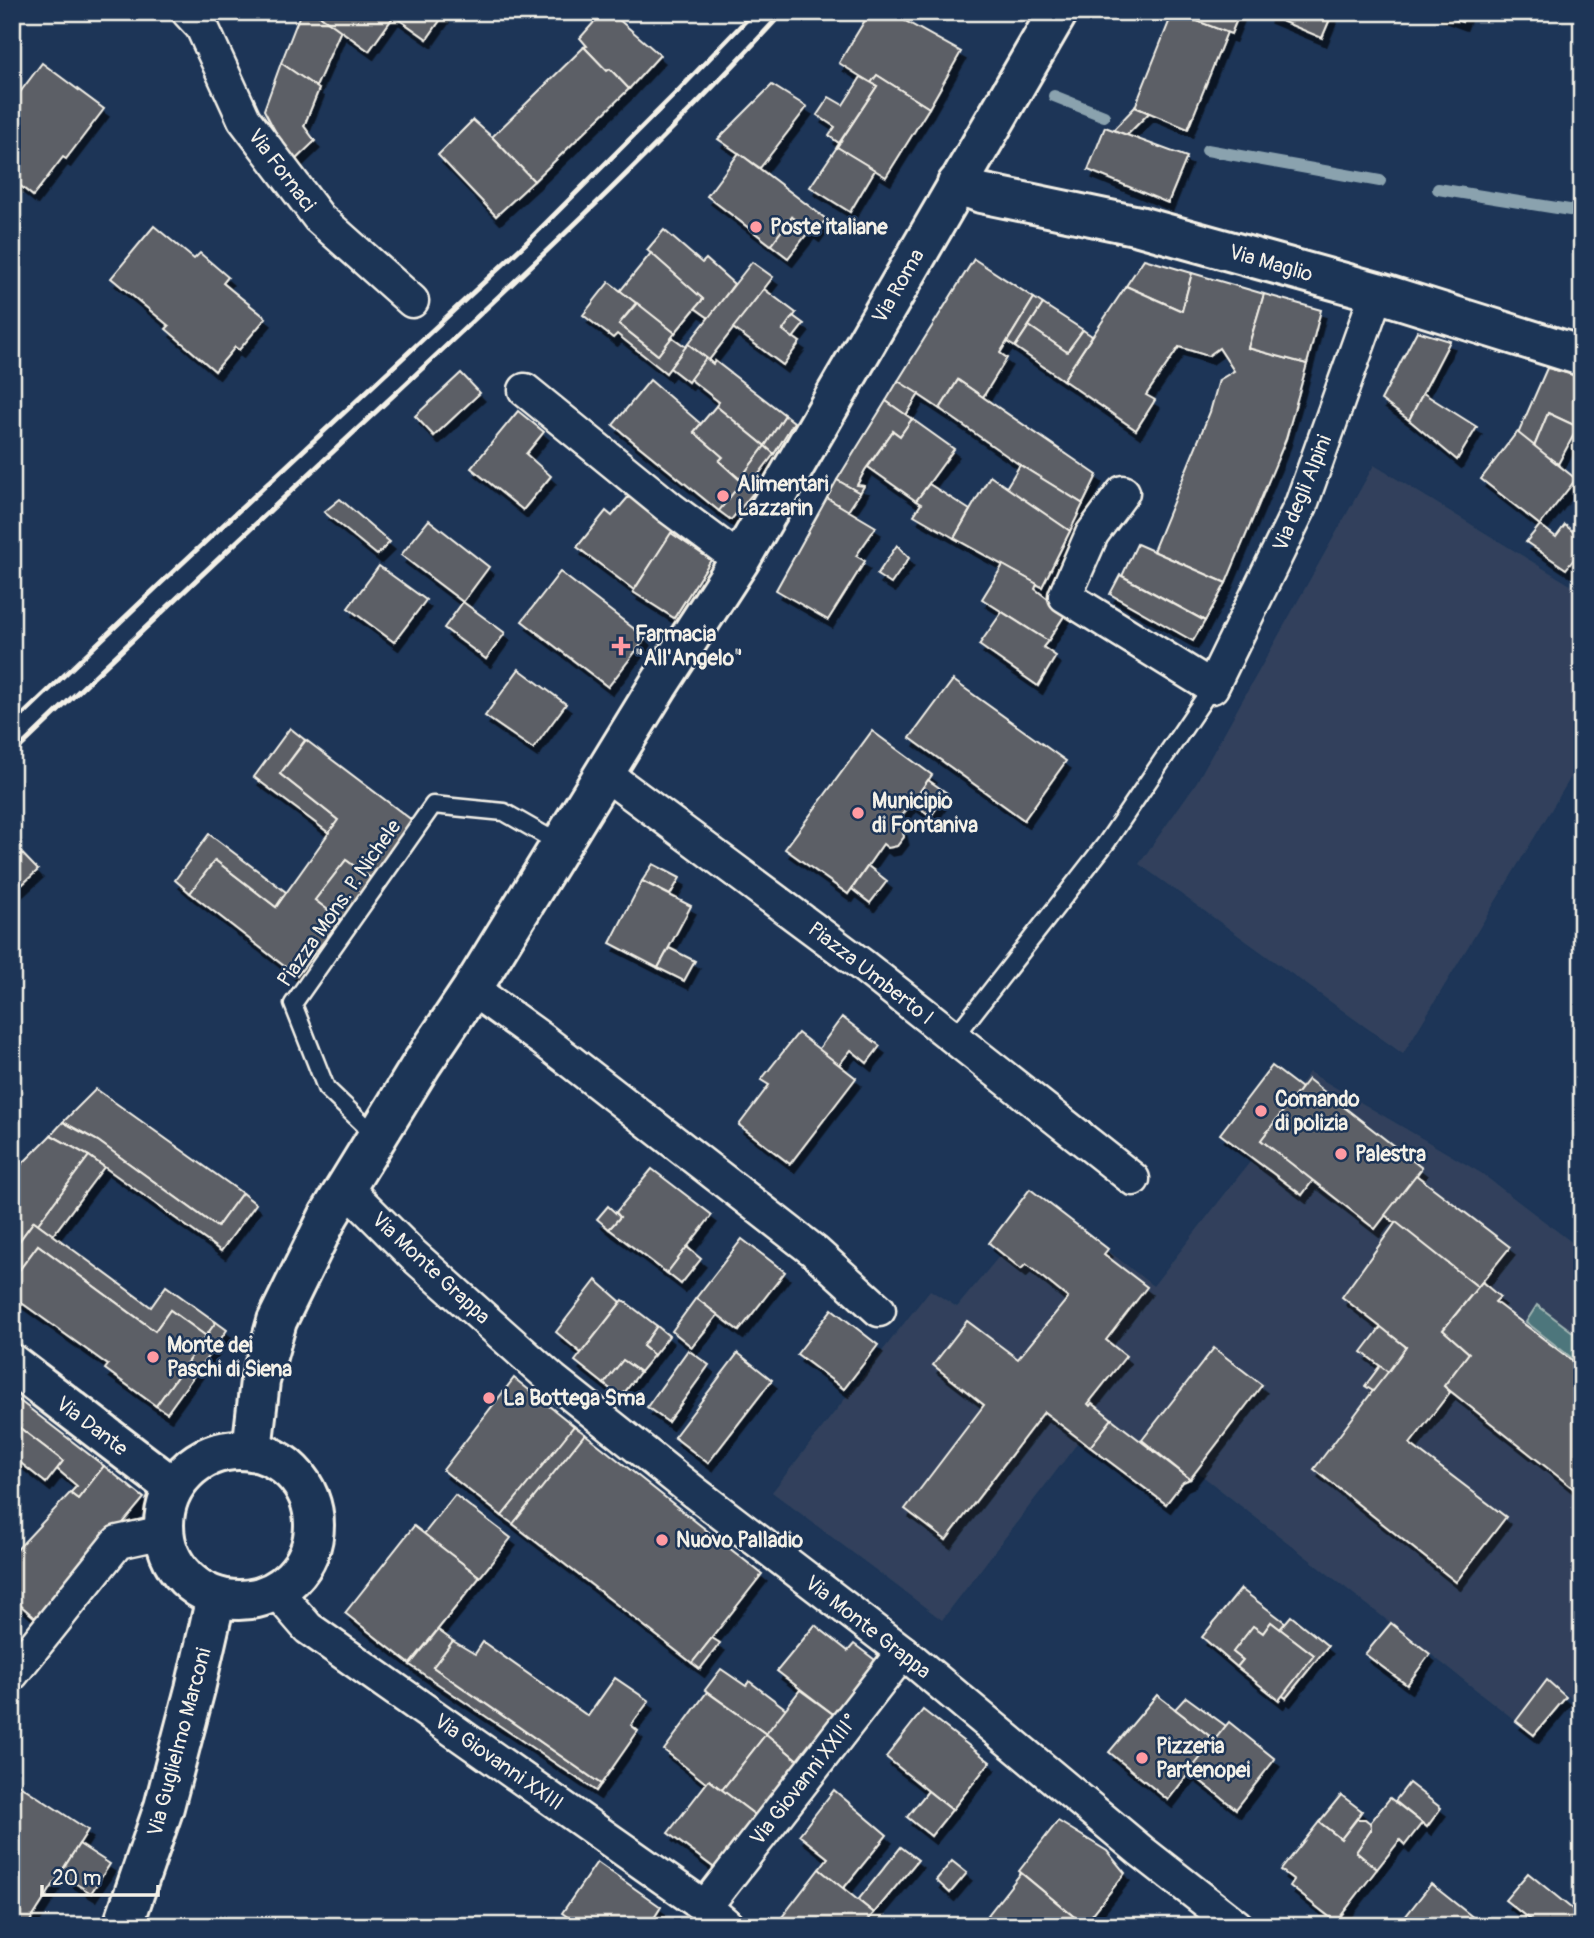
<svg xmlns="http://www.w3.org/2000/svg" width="1594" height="1938" font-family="Pangolin,sans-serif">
<defs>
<filter id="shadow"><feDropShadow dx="4.5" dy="8" stdDeviation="0" flood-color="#0009"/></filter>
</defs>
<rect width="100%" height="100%" fill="#1d3557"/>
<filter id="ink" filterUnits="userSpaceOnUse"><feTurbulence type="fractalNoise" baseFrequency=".0143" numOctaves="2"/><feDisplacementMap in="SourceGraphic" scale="14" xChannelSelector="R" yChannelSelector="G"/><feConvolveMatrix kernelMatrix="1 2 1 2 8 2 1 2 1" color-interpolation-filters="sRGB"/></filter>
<g filter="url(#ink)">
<!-- built -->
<g fill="#30415c">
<polygon points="1374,465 1582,592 1582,759 1403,1054 1139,864 1196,783"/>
<polygon points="1309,1072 1481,1173 1582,1250 1582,1636 1577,1642 1582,1638 1582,1705 1547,1681 1516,1721 1196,1471 1190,1479 1183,1482 1166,1504 1080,1440 942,1620 772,1492 930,1290 957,1307 1001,1254 989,1243 1030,1189 1153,1286 1253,1158 1302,1195 1313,1180 1261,1140"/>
</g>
<!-- green -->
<polygon fill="#4d767b" stroke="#a0b4b2" stroke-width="2" points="1537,1305 1582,1339 1582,1366 1526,1322"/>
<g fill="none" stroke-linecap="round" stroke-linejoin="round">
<!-- stream -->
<g stroke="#8aa2ae" stroke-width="12">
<polyline points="1054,96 1104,116"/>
<polyline points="1207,150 1380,181"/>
<polyline points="1438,189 1582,212"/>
</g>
</g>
<!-- building -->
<g fill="#5b5e66" stroke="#f4f1e8" stroke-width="2" filter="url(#shadow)">
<polygon points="301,12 315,12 341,30 316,87 281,63"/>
<polygon points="315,12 446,12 427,39 394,16 369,51"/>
<polygon points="603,12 610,12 660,55 629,89 610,69 607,71 584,47 587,46 580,38"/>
<polygon points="870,12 889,12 961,52 929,108 877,75 871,83 839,63"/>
<polygon points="1173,12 1227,32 1188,129 1135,107"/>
<polygon points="1180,12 1240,12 1231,34 1179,14"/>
<polygon points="1268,12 1333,12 1322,38 1267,15"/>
<polygon points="1435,12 1466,12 1462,22"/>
<polygon points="584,47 607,71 610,69 629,89 534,181 492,137"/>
<polygon points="42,63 104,109 66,159 63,157 33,196 12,179 12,103"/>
<polygon points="281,63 319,89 304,126 315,141 294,161 286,152 264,110"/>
<polygon points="877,75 929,108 886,177 837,147 877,86 871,83"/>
<polygon points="861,77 877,86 839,143 829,136 835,127 817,115 829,97 843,105"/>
<polygon points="772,85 807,107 760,168 718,139"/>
<polygon points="1135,107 1149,113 1127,135 1113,130"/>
<polygon points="473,120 492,137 534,181 496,216 438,155"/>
<polygon points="1105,127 1187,157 1168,203 1088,170"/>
<polygon points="837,147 875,170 850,212 810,187"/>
<polygon points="739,153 826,219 815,234 792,217 771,245 707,196"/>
<polygon points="792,217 810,230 788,258 771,245"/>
<polygon points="154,226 194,259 200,253 228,277 223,283 266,318 239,350 235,347 215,371 166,329 169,326 111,278"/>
<polygon points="664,230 702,263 706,259 734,284 709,318 695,308 703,299 647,250"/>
<polygon points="651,253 703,299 675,333 620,291"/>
<polygon points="974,259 1034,298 1000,353 1007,358 983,397 958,380 940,409 898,381"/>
<polygon points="1144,259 1192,273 1182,311 1126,286"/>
<polygon points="752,262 773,277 709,360 688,344"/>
<polygon points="1192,273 1264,294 1248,348 1307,364 1286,439 1226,583 1153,551 1210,412 1219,380 1234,371 1219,348 1208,356 1179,347 1146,395 1155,400 1136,430 1063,380 1126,286 1182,311"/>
<polygon points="609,282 636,303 619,324 658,355 672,337 686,347 666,373 617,334 613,338 583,315"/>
<polygon points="764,289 796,313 783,330 800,342 783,365 733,328"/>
<polygon points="1264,294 1321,310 1307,364 1248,348"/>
<polygon points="1034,298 1043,304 1015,347 1007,342"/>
<polygon points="637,303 675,333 658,355 619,324"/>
<polygon points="1043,304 1083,330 1067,352 1029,326"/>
<polygon points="793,316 804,324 793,338 783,330"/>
<polygon points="1029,326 1067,352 1083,330 1092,336 1063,380 1015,347"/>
<polygon points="1417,331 1450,341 1409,420 1381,400"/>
<polygon points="688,344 706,358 688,382 670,368"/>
<polygon points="706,358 713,364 715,361 785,415 765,446 716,406 719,402 690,379"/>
<polygon points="1547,368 1582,377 1582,414 1578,427 1548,413 1534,447 1518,434"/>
<polygon points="461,373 480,393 434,436 415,416"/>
<polygon points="650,380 701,424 694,432 723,457 719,461 742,482 719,511 613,425"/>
<polygon points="958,380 1097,475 1083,504 1020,465 940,409"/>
<polygon points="898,381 919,394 906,415 886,401"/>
<polygon points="1423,393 1477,427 1457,460 1409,420"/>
<polygon points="886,401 912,419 900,436 893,431 865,470 857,485 864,486 860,493 837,480"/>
<polygon points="716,406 765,446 740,479 719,461 723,457 694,432"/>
<polygon points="518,411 544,432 526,454 551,476 523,510 471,468"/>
<polygon points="1548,413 1578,427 1558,464 1534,447"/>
<polygon points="785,415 794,422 774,454 765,446"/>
<polygon points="912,419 954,449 916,501 868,467 893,431 900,436"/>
<polygon points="1517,432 1576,479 1540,525 1481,479"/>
<polygon points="765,446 774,454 749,487 740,479"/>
<polygon points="1020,465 1083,504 1070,531 1006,488"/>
<polygon points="990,476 1070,531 1042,587 954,538"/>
<polygon points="837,480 860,493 848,511 827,498"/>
<polygon points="742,482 754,492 731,520 719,511"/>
<polygon points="929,484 970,510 954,538 914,515 921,504 916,501"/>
<polygon points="630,495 673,531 634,590 577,547 606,511 612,516"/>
<polygon points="827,498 876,527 856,556 865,561 828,620 776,590"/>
<polygon points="340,499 390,542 377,555 324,512"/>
<polygon points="429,520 489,567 463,602 401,555"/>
<polygon points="1540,525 1556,537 1565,525 1582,539 1582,549 1566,569 1526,542"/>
<polygon points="671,533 711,560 674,618 633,592"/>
<polygon points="1137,544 1226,583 1205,621 1122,576"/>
<polygon points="897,545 909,558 891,584 877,575"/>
<polygon points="1003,565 1037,584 1035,589 1066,613 1048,641 982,599"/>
<polygon points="379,566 426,600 394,642 348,608"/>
<polygon points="560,572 646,638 608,687 522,621"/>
<polygon points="1120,575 1205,621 1193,641 1110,594"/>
<polygon points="463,602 505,633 486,659 444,628"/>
<polygon points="1002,612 1048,641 1043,647 1056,656 1038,686 979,645"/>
<polygon points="519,669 566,704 533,749 485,716"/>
<polygon points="953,680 1066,761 1024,820 910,738"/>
<polygon points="290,728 305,740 280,774 338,820 329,833 254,777"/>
<polygon points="872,731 932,775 896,824 902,828 904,837 897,846 888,848 883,844 848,894 785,849"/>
<polygon points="306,740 413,821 370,878 346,860 315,900 341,919 297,976 190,893 215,860 276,907 338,820 280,774"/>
<polygon points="928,780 947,793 931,816 912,803"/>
<polygon points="209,834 286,892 276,907 215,860 190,893 175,880"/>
<polygon points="12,843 38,870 12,894"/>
<polygon points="346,860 375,881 344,922 315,900"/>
<polygon points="653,864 680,878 670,895 642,881"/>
<polygon points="868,866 887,881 870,903 852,889"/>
<polygon points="642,881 691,906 658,968 610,943"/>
<polygon points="669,948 695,961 684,981 658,968"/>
<polygon points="842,1017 880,1046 867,1063 851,1050 839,1065 818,1050"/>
<polygon points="798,1033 856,1078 790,1164 739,1125 769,1085 761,1080"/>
<polygon points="1272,1066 1301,1088 1261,1140 1313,1180 1302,1195 1220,1134"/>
<polygon points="1308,1079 1422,1168 1375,1229 1261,1140"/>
<polygon points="96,1089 242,1193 217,1227 98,1141 63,1122"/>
<polygon points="63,1122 98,1141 217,1227 242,1193 256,1204 221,1251 89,1156 51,1135"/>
<polygon points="51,1135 89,1156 38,1224 34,1221 12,1251 12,1174"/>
<polygon points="89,1156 104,1167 53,1235 38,1224"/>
<polygon points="652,1169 712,1215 667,1273 609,1229 620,1217 616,1212"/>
<polygon points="1416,1175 1510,1247 1478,1287 1385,1215"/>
<polygon points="1030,1189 1108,1249 1104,1254 1147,1287 1106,1340 1126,1356 1088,1404 1090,1406 1092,1403 1112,1419 1090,1447 1044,1412 946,1540 905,1509 984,1405 933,1365 967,1321 1018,1359 1068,1298 1026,1264 1021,1269 989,1243"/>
<polygon points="608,1206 620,1217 609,1229 597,1219"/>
<polygon points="34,1221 151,1307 166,1286 216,1322 206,1336 170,1310 155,1331 38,1245 12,1280 12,1251"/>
<polygon points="1396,1222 1478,1287 1443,1330 1469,1353 1444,1386 1450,1392 1410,1444 1506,1517 1456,1582 1314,1469 1406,1347 1342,1297"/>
<polygon points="742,1239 785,1272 739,1331 696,1298"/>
<polygon points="38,1245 155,1331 170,1310 206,1336 156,1406 105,1369 108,1365 12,1296 12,1280"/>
<polygon points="687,1247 701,1259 681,1284 667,1273"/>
<polygon points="596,1280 621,1302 581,1353 556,1332"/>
<polygon points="1482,1282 1500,1297 1495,1302 1582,1368 1582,1490 1579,1493 1444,1386 1469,1353 1443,1330"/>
<polygon points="696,1298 718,1315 692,1347 672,1331"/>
<polygon points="623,1300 657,1326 643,1346 654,1355 640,1372 623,1360 604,1384 575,1361"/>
<polygon points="832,1309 878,1345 844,1389 797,1354"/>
<polygon points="216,1322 227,1330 167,1413 156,1406"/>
<polygon points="657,1326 669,1336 654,1355 643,1346"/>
<polygon points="1381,1327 1406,1347 1388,1372 1362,1352"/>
<polygon points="1214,1348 1262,1385 1190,1479 1142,1440"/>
<polygon points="688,1350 709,1365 668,1422 647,1407"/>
<polygon points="738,1353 772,1380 708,1463 674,1437"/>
<polygon points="623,1360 640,1372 621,1397 604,1384"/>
<polygon points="1380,1366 1388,1372 1373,1391 1365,1386"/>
<polygon points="514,1378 574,1426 502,1516 443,1470"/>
<polygon points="12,1395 104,1466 78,1499 70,1493 77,1486 57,1469 63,1461 12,1422"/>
<polygon points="1112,1419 1190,1479 1183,1482 1166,1504 1090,1447"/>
<polygon points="12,1422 63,1461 46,1483 12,1456"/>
<polygon points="574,1426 585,1434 513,1524 502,1516"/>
<polygon points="585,1434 762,1574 692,1663 513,1524"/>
<polygon points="104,1466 144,1498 40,1622 12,1598 12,1555 70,1493 78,1499"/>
<polygon points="455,1495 511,1538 480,1577 424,1534"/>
<polygon points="414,1526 480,1577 410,1664 345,1613"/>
<polygon points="1241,1589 1286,1623 1280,1629 1271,1622 1263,1633 1253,1626 1233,1652 1243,1660 1237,1667 1202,1637"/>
<polygon points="1291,1616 1328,1646 1286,1698 1282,1695 1314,1655 1280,1629"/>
<polygon points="1271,1622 1314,1655 1279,1700 1237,1667 1243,1660 1233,1652 1253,1626 1263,1633"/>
<polygon points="1391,1623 1430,1654 1407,1685 1365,1654"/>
<polygon points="815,1625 848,1651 854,1644 879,1663 837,1717 777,1671"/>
<polygon points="438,1630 453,1641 433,1667 601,1784 596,1791 410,1665"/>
<polygon points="712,1638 720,1643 700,1669 692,1663"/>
<polygon points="453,1641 475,1654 483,1642 588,1716 615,1678 649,1701 631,1725 638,1731 601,1784 433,1667"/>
<polygon points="721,1669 746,1686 749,1681 786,1709 766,1734 705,1690"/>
<polygon points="1547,1680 1566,1697 1534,1735 1516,1721"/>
<polygon points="800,1690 837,1717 801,1763 766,1734"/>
<polygon points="707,1692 766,1734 722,1790 709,1780 707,1784 664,1750"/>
<polygon points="1157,1695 1215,1740 1168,1800 1109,1752"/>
<polygon points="1186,1697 1226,1726 1215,1740 1175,1709"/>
<polygon points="923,1710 990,1762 952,1810 886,1757"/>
<polygon points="1229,1722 1275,1759 1236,1809 1189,1772"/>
<polygon points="766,1734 801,1763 759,1818 722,1790"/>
<polygon points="12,1780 88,1830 27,1926 12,1926"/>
<polygon points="709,1780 759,1818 717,1870 668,1833"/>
<polygon points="1409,1783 1441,1808 1427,1827 1395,1801"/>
<polygon points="834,1790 887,1835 843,1889 819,1869 828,1858 799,1835"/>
<polygon points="928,1791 952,1810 931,1836 907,1817"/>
<polygon points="1341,1795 1362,1811 1341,1839 1319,1822"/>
<polygon points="1390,1798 1422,1823 1405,1845 1400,1840 1377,1869 1356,1852 1371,1830 1370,1823"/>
<polygon points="1357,1819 1365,1819 1370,1823 1371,1827 1371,1830 1356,1852 1377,1869 1336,1922 1290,1886 1294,1880 1281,1870 1319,1822 1341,1839"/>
<polygon points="1058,1821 1107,1851 1125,1873 1084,1925 1019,1871"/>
<polygon points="79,1844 110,1864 91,1893 60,1874"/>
<polygon points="901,1847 918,1860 874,1913 858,1900"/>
<polygon points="952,1861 967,1873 950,1893 936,1880"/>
<polygon points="597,1862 661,1907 649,1926 581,1926 562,1913"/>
<polygon points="819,1869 874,1913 863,1926 784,1926 779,1921"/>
<polygon points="1021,1873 1084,1925 1085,1926 1003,1926 988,1915"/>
<polygon points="1528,1873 1582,1917 1582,1926 1538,1926 1505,1900"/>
<polygon points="1431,1884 1484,1926 1398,1926"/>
</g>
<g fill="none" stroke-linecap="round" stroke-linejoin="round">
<defs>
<g id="lane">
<polyline points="954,1038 1107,842 1212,687"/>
<polyline points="377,1137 326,1088 293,1004 433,805 504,812 560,844"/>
</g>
<g id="street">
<polyline points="188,12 202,27 244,119 319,218 412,301"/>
<polyline points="525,390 670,508 740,560"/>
<polyline points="1123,492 1092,534 1065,596 1212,687 1301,505 1377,292"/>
<polyline points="604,773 862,965 1133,1179"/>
<polyline points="472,989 543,1040 814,1251 879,1310"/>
<polyline points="345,1187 413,1255 553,1380 694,1492 903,1652 1141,1851 1237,1926"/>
<polyline points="276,1591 308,1628 705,1907 728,1926"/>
<polyline points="12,1674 118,1542 164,1532"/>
<polyline points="705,1907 903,1652"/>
</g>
<g id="secondary">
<polyline points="957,184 981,193 1139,226 1377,292 1582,356"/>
<polyline points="12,1364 173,1487"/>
<circle cx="239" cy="1525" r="75"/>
<polyline points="252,1450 260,1381 277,1321 329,1215 421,1065 472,989 658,686 740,560 1058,12"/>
<polyline points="123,1926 164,1807 195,1689 216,1597"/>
</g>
</defs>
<!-- lane casing -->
<use href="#lane" stroke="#f4f1e8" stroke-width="21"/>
<!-- street casing -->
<use href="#street" stroke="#f4f1e8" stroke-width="37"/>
<!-- secondary casing -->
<use href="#secondary" stroke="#f4f1e8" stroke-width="44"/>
<!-- lane -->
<use href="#lane" stroke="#1d3557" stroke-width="16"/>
<!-- street -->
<use href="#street" stroke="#1d3557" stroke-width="32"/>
<!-- secondary -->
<use href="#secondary" stroke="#1d3557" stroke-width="38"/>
<!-- rail -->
<g stroke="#f4f1e8" stroke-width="5">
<polyline points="12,725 161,583 525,244 675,94 754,12"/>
<path d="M 12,755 C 139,633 267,513 396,393 C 528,269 661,146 783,12"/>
</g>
</g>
</g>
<!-- markers -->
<g fill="#ff9aa2" stroke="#1d3557" stroke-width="2.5">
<circle cx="756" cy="227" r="7"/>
<circle cx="723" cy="496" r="7"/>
<path d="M617.5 635.5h7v7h7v7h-7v7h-7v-7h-7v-7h7z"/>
<circle cx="858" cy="813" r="7"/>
<circle cx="1261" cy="1111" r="7"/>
<circle cx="1341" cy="1154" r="7"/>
<circle cx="153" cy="1357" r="7"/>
<circle cx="489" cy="1398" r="7"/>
<circle cx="662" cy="1540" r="7"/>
<circle cx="1142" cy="1758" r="7"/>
</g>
<g text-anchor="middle" stroke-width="5" stroke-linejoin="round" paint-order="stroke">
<!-- street labels -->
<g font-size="21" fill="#f4f1e8" stroke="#1d3557">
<text transform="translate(282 170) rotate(53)" y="7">Via Fornaci</text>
<text transform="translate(1271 263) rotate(16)" y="7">Via Maglio</text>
<text transform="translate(898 286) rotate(-60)" y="7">Via Roma</text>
<text transform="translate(1302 493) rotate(-68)" y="7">Via degli Alpini</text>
<text transform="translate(339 903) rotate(-55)" y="7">Piazza Mons. P. Nichele</text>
<text transform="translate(871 973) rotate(38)" y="7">Piazza Umberto I</text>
<text transform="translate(431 1268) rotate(43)" y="7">Via Monte Grappa</text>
<text transform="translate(92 1426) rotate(37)" y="7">Via Dante</text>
<text transform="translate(868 1627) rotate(38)" y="7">Via Monte Grappa</text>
<text transform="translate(179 1742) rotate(-75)" y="7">Via Guglielmo Marconi</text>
<text transform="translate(499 1762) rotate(35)" y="7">Via Giovanni XXIII</text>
<text transform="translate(804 1779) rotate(-52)" y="7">Via Giovanni XXIII°</text>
</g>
<!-- poi labels -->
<g font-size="21" font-weight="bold" fill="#f4f1e8" stroke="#1d3557" text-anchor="start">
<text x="770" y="234">Poste italiane</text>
<text x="737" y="491">Alimentari<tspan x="737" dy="24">Lazzarin</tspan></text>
<text x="635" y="641">Farmacia<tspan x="635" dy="24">"All'Angelo"</tspan></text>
<text x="872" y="808">Municipio<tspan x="872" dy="24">di Fontaniva</tspan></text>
<text x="1275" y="1106">Comando<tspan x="1275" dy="24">di polizia</tspan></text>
<text x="1355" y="1161">Palestra</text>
<text x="167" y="1352">Monte dei<tspan x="167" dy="24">Paschi di Siena</tspan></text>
<text x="503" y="1405">La Bottega Sma</text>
<text x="676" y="1547">Nuovo Palladio</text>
<text x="1156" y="1753">Pizzeria<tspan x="1156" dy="24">Partenopei</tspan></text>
</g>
</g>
<!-- margin -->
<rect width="1594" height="1938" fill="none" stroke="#1d3557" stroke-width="42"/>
<rect x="21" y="21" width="1552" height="1896" fill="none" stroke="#f4f1e8" stroke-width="2.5" filter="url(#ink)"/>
<!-- scale -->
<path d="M42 1885v10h116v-10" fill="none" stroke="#f4f1e8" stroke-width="3.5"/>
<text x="52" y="1885" font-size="21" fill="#f4f1e8" stroke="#1d3557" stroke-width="5" paint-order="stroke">20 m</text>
</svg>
